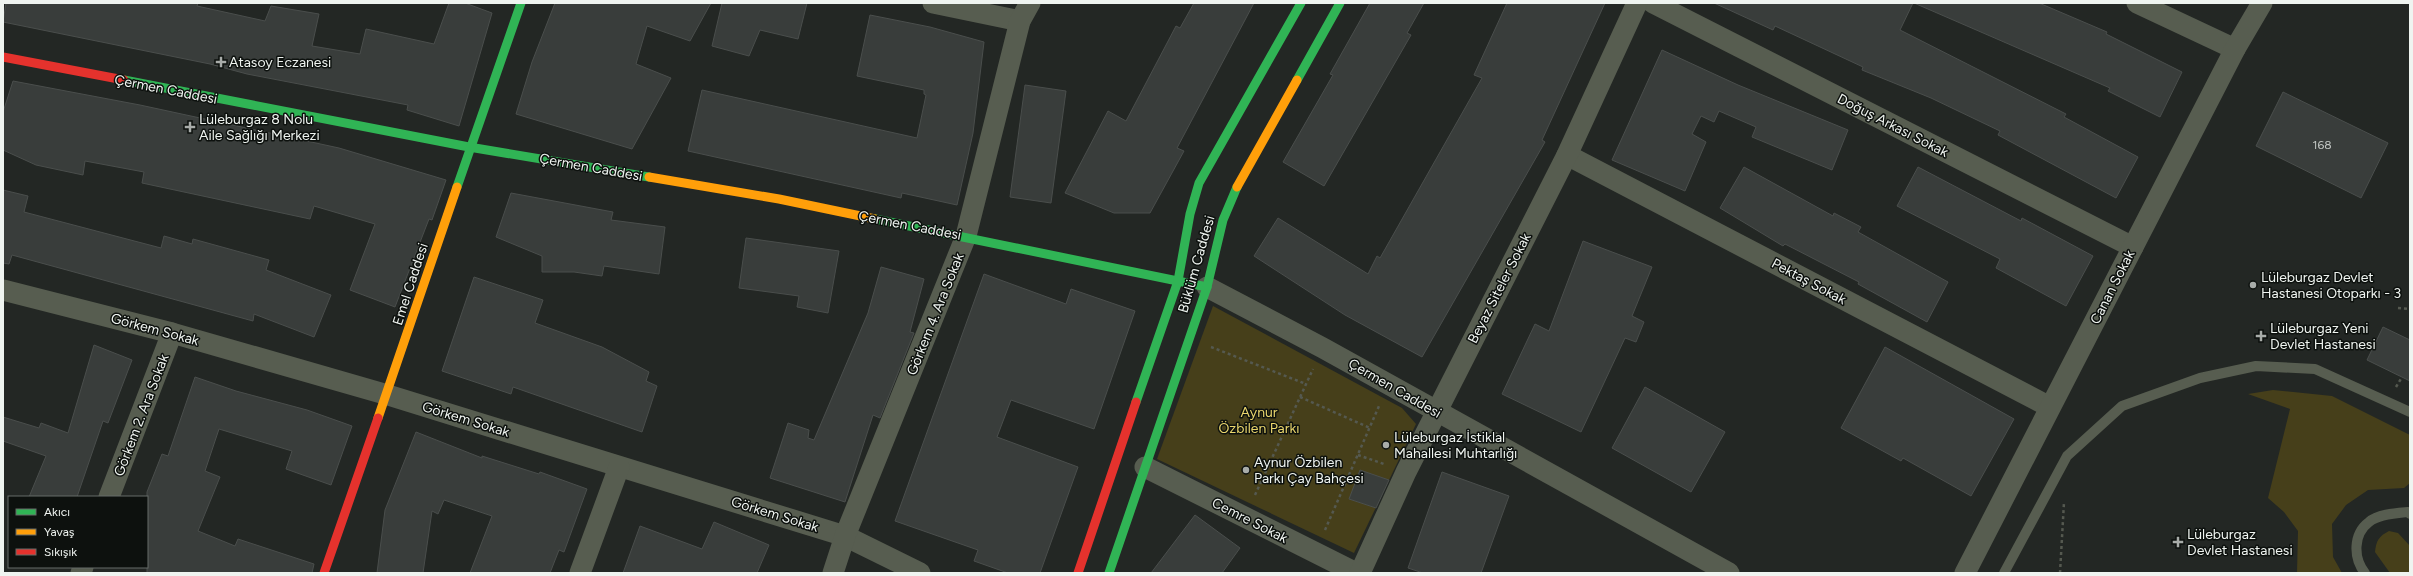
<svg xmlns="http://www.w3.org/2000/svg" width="2413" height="576" font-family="Figtree,sans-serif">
<rect width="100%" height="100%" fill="#232724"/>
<!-- green -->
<g fill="#463f1a">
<polygon points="1213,306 1402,408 1416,424 1354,553 1157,459"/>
<polygon points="2273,390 2332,396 2410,435 2410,483 2404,488 2368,490 2346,505 2332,524 2333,557 2342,573 2297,573 2298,531 2284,512 2268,498 2290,409 2248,394"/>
<path d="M 2389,531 L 2398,533 L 2410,546 L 2410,573 L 2390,573 L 2375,552 C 2376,541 2379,536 2389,531 Z"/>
</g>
<!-- building -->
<g fill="#393d3b" stroke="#4a4e4c">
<polygon points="6,3 198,3 197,6 265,21 271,6 319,14 312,46 360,54 366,29 434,44 449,3 465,3 492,13 459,126 407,110 408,105 247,74 210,64 3,22"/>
<polygon points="555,3 711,3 690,41 647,26 636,64 671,78 632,149 516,114 532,62"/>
<polygon points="722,3 807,3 798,39 760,30 749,56 712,46"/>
<polygon points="1194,3 1254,3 1177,148 1184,151 1150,213 1114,213 1065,193 1108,111 1126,121 1176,26 1180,28"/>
<polygon points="1370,3 1424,3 1407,33 1411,35 1324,186 1283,162 1333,75 1330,74"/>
<polygon points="1507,3 1605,3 1542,140 1545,142 1422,357 1345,315 1254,256 1278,218 1368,274 1377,256 1380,258 1482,78 1474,75"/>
<polygon points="1714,3 1913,3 1900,30 2066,114 2064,117 2138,157 2116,198 1998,135 2000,131 1931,98 1862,70 1863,67 1775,26 1773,30"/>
<polygon points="1914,3 2039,3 2107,32 2106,34 2182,72 2160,117 2108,91 2110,88"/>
<polygon points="870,15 930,27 984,42 973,133 957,205 902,193 901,198 688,151 702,90 917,138 926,95 924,94 924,90 857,76"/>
<polygon points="1662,50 1738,85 1848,130 1832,170 1752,137 1756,127 1719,111 1714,122 1701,116 1692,134 1706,142 1685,191 1612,160"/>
<polygon points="13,81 140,105 339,148 446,180 432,220 429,219 395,307 350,290 375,224 314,206 310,219 142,183 144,172 85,161 83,175 36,165 3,150 3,112"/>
<polygon points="1025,85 1066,91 1051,203 1010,197"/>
<polygon points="2283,92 2388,143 2361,198 2256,146"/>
<polygon points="1744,167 1833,216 1834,213 1861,227 1858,232 1948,282 1927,322 1858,284 1859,282 1785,244 1783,246 1720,208"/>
<polygon points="1918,167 2021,221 2022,218 2093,256 2066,306 1996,268 2000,259 1897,206"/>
<polygon points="3,190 28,196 24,212 161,248 164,236 192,244 193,239 269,260 266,270 331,295 314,337 254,314 253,321 12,255 9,264 3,263"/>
<polygon points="511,193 613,212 611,220 665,227 659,274 604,266 602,276 574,272 542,272 542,256 496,237"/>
<polygon points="746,238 839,251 828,313 797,307 799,296 739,288"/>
<polygon points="1583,241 1652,267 1632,316 1644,322 1636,342 1625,338 1581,432 1502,394 1535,324 1549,331"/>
<polygon points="881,267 924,279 910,332 914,333 880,418 873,415 845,502 770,478 788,423 809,430 808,438 814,440 868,313"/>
<polygon points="984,274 1066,304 1071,289 1135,311 1094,429 1011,400 997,437 1078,467 1040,573 1008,573 974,561 978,550 895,521"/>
<polygon points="474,277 543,300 535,323 602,347 649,372 646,381 657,386 642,432 513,387 511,394 442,371"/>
<polygon points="2383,327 2410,340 2410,381 2367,360"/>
<polygon points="94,345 132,360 108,423 103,421 77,497 29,497 46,456 3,441 3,417 39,428 41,423 68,433"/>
<polygon points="1885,347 2014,419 1971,496 1903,458 1901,461 1841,428"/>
<polygon points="195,377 236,391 307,410 352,426 331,485 286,469 292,451 219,429 205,471 220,477 198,531 235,546 238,539 314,564 312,573 147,573 147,492 162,454 168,456"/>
<polygon points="1645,387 1725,432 1691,492 1612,448"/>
<polygon points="416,432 482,458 482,456 539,474 540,472 587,489 564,552 559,550 550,573 470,573 492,516 444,500 438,514 432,511 423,573 377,573 385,510"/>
<polygon points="1360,470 1389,480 1376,508 1349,499"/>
<polygon points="1442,472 1509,496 1481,573 1423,573 1408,568"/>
<polygon points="1195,515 1240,548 1222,573 1151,573"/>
<polygon points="714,522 769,545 757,573 623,573 640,526 702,549"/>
</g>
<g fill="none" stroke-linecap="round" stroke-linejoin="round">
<!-- path -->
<g stroke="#555950" stroke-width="2.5" stroke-dasharray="3 3" stroke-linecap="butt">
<polyline points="2398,308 2410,309"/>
<polyline points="1211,347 1306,384"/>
<polyline points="2396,387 2402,377"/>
<polyline points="1300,397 1370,428"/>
<polyline points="1358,455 1384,464"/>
<polyline points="1255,495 1313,369"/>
<polyline points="1325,530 1379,406"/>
<polyline points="2060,573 2064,502"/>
</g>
<!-- lane -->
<g stroke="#575d50" stroke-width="10">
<polyline points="2004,573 2067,456 2122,406 2200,378 2256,366 2315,369 2410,412"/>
<path d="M 2365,573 C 2353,558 2353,534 2369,522 C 2378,514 2397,513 2408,512 L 2410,514"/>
</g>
<!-- street -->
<g stroke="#575d50" stroke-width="21">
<polyline points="933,3 1020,21"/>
<polyline points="1653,3 2133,247"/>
<polyline points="2137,3 2235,49"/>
<polyline points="1567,155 2050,407"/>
<polyline points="1207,287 1323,348 1729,573"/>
<polyline points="3,290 172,333 388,395 845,536 920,573"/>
<polyline points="1145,467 1356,573"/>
<polyline points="109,497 172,333"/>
<polyline points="81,573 83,567"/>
<polyline points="580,573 619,467"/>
<polyline points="833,573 845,536 966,236 1020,21 1030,3"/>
<polyline points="1360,573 1406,472 1567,155 1637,3"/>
<polyline points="1965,573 2235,49 2262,3"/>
</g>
<!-- fast -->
<g stroke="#30b455" stroke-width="9">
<polyline points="124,80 469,147 649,177"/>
<polyline points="1297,80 1340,3"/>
<polyline points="457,187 521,3"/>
<polyline points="875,219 1207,287"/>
<polyline points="1136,402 1178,281 1190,214 1199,183 1301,3"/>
<polyline points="1109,573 1207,287 1223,220 1237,187"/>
</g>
<!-- slow -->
<g stroke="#ff9f0a" stroke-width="9">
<polyline points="649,177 779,199 875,219"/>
<polyline points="1237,187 1297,80"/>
<polyline points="378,418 457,187"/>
</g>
<!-- jam -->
<g stroke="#e5322d" stroke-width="9">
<polyline points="3,57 124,80"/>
<polyline points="324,573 378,418"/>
<polyline points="1078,573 1136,402"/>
</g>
</g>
<!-- markers -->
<g fill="#a8aca9" stroke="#0d110e" stroke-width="1.5">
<path d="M219 56h4v4h4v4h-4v4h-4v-4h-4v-4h4z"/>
<path d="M188 121h4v4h4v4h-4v4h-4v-4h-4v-4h4z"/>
<circle cx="2253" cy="285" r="4"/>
<path d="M2259 330h4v4h4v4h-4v4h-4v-4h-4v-4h4z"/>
<circle cx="1386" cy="445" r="4"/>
<circle cx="1246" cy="470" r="4"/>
<path d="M2176 536h4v4h4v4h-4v4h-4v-4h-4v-4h4z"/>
</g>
<g text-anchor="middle" stroke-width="3" stroke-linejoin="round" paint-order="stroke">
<!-- number labels -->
<g font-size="12" fill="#c2c6c3">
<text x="2322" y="149">168</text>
</g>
<!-- poi labels -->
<g font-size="14" fill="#eff4f0" stroke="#0d110e" text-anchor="start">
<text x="229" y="67">Atasoy Eczanesi</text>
<text x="199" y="124">Lüleburgaz 8 Nolu<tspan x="199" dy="16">Aile Sağlığı Merkezi</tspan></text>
<text x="2261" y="282">Lüleburgaz Devlet<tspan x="2261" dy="16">Hastanesi Otoparkı - 3</tspan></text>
<text x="2270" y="333">Lüleburgaz Yeni<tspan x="2270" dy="16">Devlet Hastanesi</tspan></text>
<text x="1394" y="442">Lüleburgaz İstiklal<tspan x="1394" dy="16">Mahallesi Muhtarlığı</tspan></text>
<text x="1254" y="467">Aynur Özbilen<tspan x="1254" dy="16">Parkı Çay Bahçesi</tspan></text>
<text x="2187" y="539">Lüleburgaz<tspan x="2187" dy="16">Devlet Hastanesi</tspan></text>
</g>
<!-- street labels -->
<g font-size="14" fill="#eff4f0" stroke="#0d110e">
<text transform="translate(166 89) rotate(11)" y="5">Çermen Caddesi</text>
<text transform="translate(1893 125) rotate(27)" y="5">Doğuş Arkası Sokak</text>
<text transform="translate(591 167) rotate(10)" y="5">Çermen Caddesi</text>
<text transform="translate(910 225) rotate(11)" y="5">Çermen Caddesi</text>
<text transform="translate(1196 264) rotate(-74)" y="5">Büklüm Caddesi</text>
<text transform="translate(1809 281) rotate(28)" y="5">Pektaş Sokak</text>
<text transform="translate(410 284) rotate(-72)" y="5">Emel Caddesi</text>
<text transform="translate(2112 287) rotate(-63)" y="5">Canan Sokak</text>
<text transform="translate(1499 288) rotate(-63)" y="5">Beyaz Siteler Sokak</text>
<text transform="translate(935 314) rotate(-68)" y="5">Görkem 4. Ara Sokak</text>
<text transform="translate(155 329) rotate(15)" y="5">Görkem Sokak</text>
<text transform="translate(1395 388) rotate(30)" y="5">Çermen Caddesi</text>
<text transform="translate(141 415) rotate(-69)" y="5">Görkem 2. Ara Sokak</text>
<text transform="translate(466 419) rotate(17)" y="5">Görkem Sokak</text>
<text transform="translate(775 514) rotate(17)" y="5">Görkem Sokak</text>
<text transform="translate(1250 520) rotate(27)" y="5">Cemre Sokak</text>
</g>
<!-- park labels -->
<g font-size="14" fill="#ead66d" stroke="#0d110e">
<text x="1259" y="417">Aynur<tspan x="1259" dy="16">Özbilen Parkı</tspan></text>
</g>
</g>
<!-- border -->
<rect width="2413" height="576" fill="none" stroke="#eff4f0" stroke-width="8"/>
<!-- legend -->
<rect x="8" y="496" width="140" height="72" fill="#0d110e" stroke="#676c68"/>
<rect x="16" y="509" width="20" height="6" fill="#30b455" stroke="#676c68"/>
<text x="44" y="516" font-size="12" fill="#eff4f0">Akıcı</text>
<rect x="16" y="529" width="20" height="6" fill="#ff9f0a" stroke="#676c68"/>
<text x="44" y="536" font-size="12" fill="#eff4f0">Yavaş</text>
<rect x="16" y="549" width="20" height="6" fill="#e5322d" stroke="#676c68"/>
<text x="44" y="556" font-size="12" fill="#eff4f0">Sıkışık</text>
</svg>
